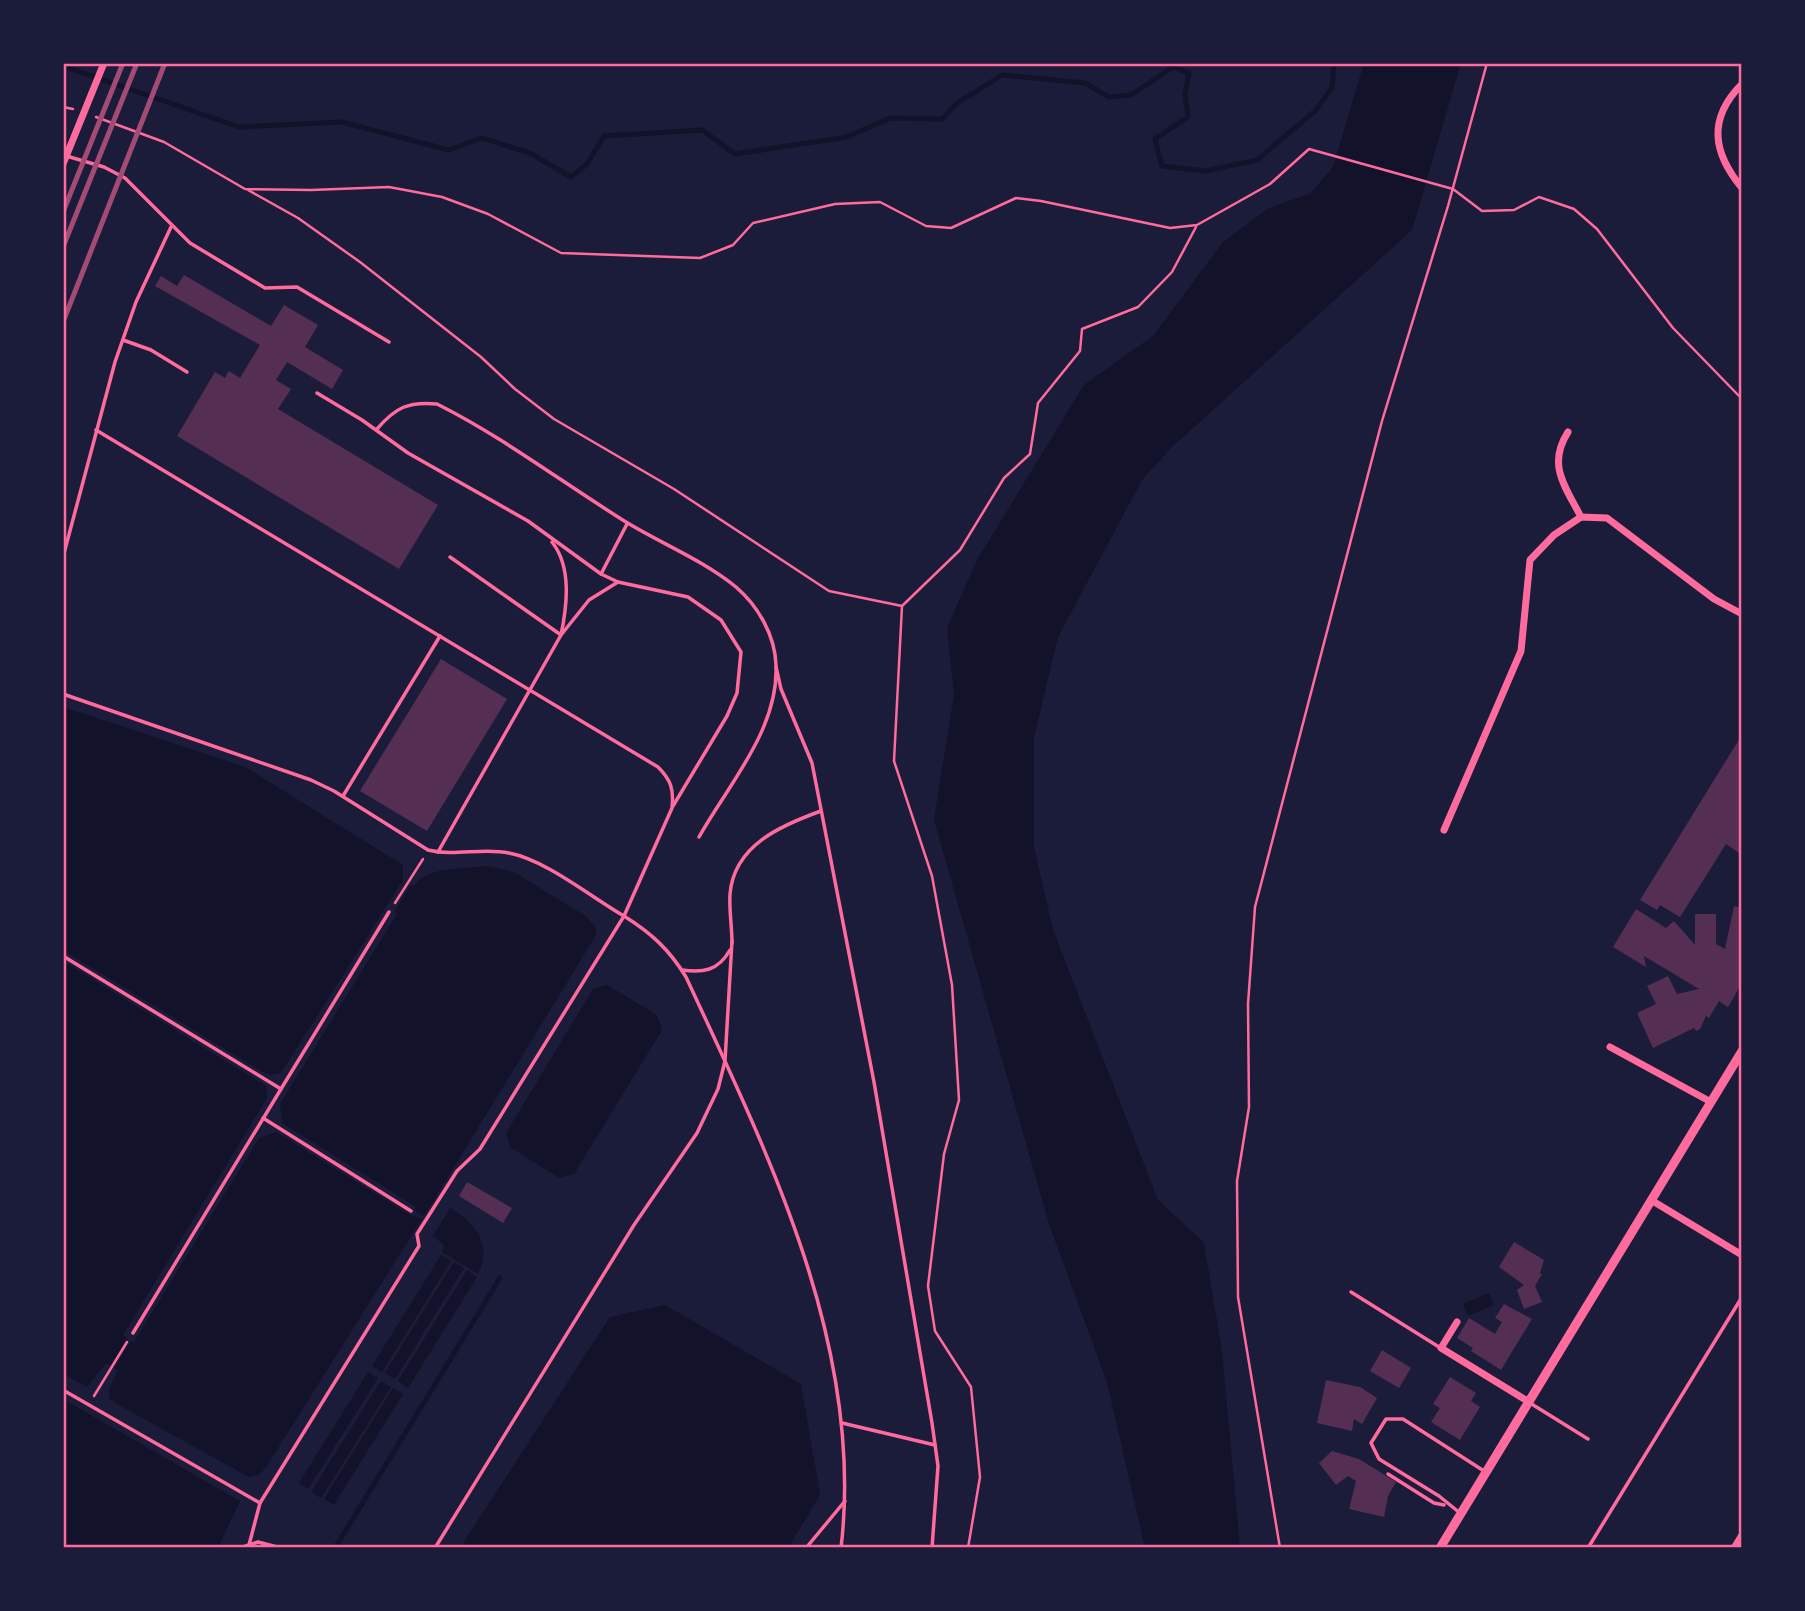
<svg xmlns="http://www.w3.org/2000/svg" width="1805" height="1611" font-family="Karla,sans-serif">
<rect width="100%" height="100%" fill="#1b1b3a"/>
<!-- water -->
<g fill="#12122b">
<polygon points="1364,63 1461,63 1412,230 1172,447 1142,480 1058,637 1034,737 1034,847 1053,930 1158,1200 1204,1243 1222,1351 1240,1548 1145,1548 1107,1382 1049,1224 934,820 954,694 947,628 977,560 1084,385 1153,336 1223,242 1269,208 1311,193 1333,167"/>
<polygon points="63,707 245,767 403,865 403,880 281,1073 271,1075 261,1071 63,950"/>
<path d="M 487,866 L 514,872 L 587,917 L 596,928 L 596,935 L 424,1216 L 416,1212 L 415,1206 L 282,1123 L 280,1104 L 397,914 L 394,912 L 411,885 L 414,886 C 427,866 465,869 487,866 Z"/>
<polygon points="63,961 266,1086 267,1098 123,1335 127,1338 111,1366 106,1363 87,1387 63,1373"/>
<polygon points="607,985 657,1015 662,1030 574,1174 559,1178 510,1147 506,1133 593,989"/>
<polygon points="276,1132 410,1215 422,1219 266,1467 259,1475 249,1477 117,1404 110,1399 109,1389 118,1370 114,1368 131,1341 134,1342 259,1138"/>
<path d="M 450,1208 C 475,1223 493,1244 478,1274 L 442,1252 L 444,1245 L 433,1236 Z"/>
<polygon points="441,1255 451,1261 382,1372 372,1366"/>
<polygon points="454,1262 464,1268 395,1379 385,1373"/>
<polygon points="467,1270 477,1277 408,1388 398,1381"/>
<polygon points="1489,1293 1494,1305 1468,1316 1463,1304"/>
<polygon points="665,1305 801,1384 820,1495 788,1548 460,1548 610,1317"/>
<polygon points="368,1372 378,1378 308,1489 299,1483"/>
<polygon points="381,1381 391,1387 321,1498 311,1492"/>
<polygon points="393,1388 403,1394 334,1505 324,1499"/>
<polygon points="63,1399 240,1501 218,1548 63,1548"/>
</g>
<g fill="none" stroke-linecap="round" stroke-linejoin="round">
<!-- stream -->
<g stroke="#12122b" stroke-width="5">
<polyline points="63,63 69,68 239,127 342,122 449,150 482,138 530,153 571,177 587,164 604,136 702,130 735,154 847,137 890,118 942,119 956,104 1002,75 1085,83 1109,97 1131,95 1173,67 1189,73 1185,95 1188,117 1155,139 1162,166 1206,171 1257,160 1315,111 1332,88 1334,63"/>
<polyline points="335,1548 500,1278"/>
</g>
</g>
<!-- building -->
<g fill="#542f53">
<polygon points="184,275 271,326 284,305 318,325 305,347 343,370 332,389 287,362 276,380 291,389 278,409 438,505 399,569 177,436 215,372 225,378 229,371 240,378 260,345 155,286 161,276 177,286"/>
<polygon points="441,659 507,699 427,831 360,791"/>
<polygon points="1740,738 1742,855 1726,844 1680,917 1660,905 1657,910 1640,900"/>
<polygon points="1734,906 1742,908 1742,983 1728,1007 1719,1001 1709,1018 1706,1016 1700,1029 1696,1031 1694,1028 1653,1048 1637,1013 1656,1004 1647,986 1668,976 1677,994 1699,989 1644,956 1646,967 1613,947 1636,909 1666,928 1674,921 1695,945 1695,914 1716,914 1716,944 1725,949"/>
<polygon points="467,1182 512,1208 503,1223 459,1196"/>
<polygon points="1514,1242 1544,1260 1540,1273 1542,1274 1535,1286 1542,1302 1524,1309 1517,1290 1524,1285 1499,1267"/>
<polygon points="1504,1304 1532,1319 1501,1370 1471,1351 1473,1348 1457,1338 1469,1318 1495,1334 1502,1322 1495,1318"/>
<polygon points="1382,1350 1411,1368 1399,1388 1370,1371"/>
<polygon points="1450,1377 1476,1393 1471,1401 1480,1407 1460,1440 1431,1422 1440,1408 1433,1404"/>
<polygon points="1326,1380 1360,1387 1377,1398 1362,1424 1354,1419 1352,1431 1317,1423"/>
<polygon points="1332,1451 1359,1459 1396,1482 1388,1496 1384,1517 1349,1509 1356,1481 1348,1476 1336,1485 1319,1463"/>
</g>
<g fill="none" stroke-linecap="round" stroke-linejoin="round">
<!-- path -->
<g stroke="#ff6b9d" stroke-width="2.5">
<polyline points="63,107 73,109"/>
<polyline points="96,117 164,142 245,189 311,190 389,187 442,197 488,214 561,253 700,258 733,245 753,223 835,204 880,202 926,226 951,228 1016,198 1041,201 1170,228 1197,225 1270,184 1309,149 1453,189 1482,211 1514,210 1539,197 1574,209 1597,229 1673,328 1742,399"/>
<polyline points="248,190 298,218 360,262 481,357 515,389 554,419 674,489 829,591 902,606 894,761 932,876 952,985 959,1100 944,1154 928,1286 935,1331 971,1387 980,1477 968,1548"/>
<polyline points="902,606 960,550 1004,478 1030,454 1038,403 1080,351 1082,329 1138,307 1172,272 1196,227"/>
<polyline points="395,903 423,859"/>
<polyline points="94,1396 127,1342"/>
<polyline points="1280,1548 1238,1297 1237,1181 1249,1107 1248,1004 1255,907 1382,421 1448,206 1487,63"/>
</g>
<!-- service -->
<g stroke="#ff6b9d" stroke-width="3.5">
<polyline points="63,155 104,167 125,178 190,243 265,288 297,287 389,342"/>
<polyline points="123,340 151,350 187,372"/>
<polyline points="317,393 362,420 408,453 528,521 601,574 618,582 688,597 721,620 741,652 737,693 727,716 673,806"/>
<path d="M 377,429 C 395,408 408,401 437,404 C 503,437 563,483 626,522 C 662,544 703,560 736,587 C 758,606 775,635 776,665 C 779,729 728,785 699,837"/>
<polyline points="63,557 115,362 136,302 171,227"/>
<polyline points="450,557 561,635 589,600 618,582"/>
<polyline points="601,574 627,524"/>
<polyline points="776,667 781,689 812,763 874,1082 932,1423 938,1466 932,1548"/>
<path d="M 63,694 L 311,780 L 334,791 L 428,850 C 455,857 482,847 509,853 C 546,860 591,897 624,916 L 672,808 C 674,789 671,780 658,767 L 96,430"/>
<polyline points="343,796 440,636"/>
<path d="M 438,852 L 561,635 C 567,606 572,567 552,542"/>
<path d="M 732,943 C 732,927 729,910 730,894 C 734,845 782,825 821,811"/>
<polyline points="63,956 281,1089 389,912"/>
<path d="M 682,970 C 703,973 718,971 730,950"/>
<polyline points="263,1118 411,1211"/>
<polyline points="1351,1292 1439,1347"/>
<polyline points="133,1333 281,1089"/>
<polyline points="63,1390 260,1503"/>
<polyline points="1530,1403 1588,1439"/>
<polyline points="842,1423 935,1445"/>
<polyline points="1388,1474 1434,1503 1444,1505"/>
<polyline points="1460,1513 1439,1496 1379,1459 1371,1443 1386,1419 1403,1419 1484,1471"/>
<path d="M 249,1545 L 260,1503 L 419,1246 L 417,1234 L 457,1171 L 480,1149 L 624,916 C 651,933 669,949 686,977 C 768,1154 865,1347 841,1548"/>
<polyline points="240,1548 258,1542 281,1548"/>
<polyline points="435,1548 634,1225 697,1133 718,1089 725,1061 732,941"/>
<polyline points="806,1548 845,1501"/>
<polyline points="1588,1548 1742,1297"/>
</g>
<!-- minor -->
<g stroke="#ff6b9d" stroke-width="7">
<path d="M 1742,84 C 1707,119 1713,153 1742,188"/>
<polyline points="63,164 104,63"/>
<path d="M 1568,432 C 1547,465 1565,486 1581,517"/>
<polyline points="1444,830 1521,651 1530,560 1554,535 1581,517 1607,518 1714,599 1742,614"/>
<polyline points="1610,1047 1711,1102"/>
<polyline points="1651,1200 1742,1255"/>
<polyline points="1457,1322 1441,1348 1529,1402"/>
<polyline points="1734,1548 1742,1535"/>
</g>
<!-- tertiary -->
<polyline stroke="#ff6b9d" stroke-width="9" points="1440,1548 1742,1051"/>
<!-- rail -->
<g stroke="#a44b75" stroke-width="5">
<polyline points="63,212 123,63"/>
<polyline points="63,247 137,63"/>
<polyline points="63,322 165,63"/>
</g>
</g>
<!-- border -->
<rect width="1805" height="1611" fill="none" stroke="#1b1b3a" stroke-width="130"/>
<rect x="65" y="65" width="1675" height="1481" fill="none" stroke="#ff6b9d" stroke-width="2.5"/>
</svg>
